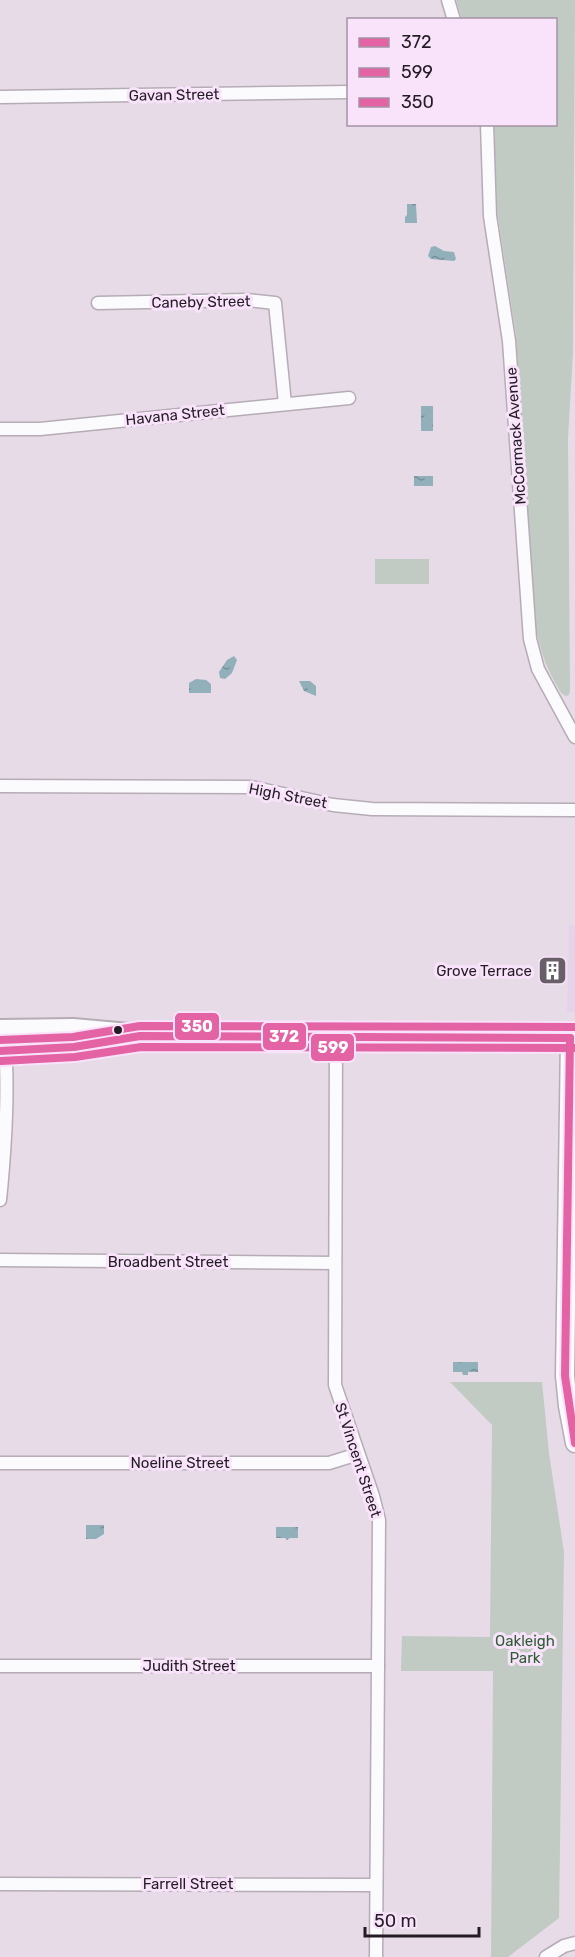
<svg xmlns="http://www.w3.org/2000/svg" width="575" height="1957" font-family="Rubik,sans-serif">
<defs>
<pattern id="water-ripples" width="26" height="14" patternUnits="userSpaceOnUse" patternTransform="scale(1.5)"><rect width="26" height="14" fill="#91b0ba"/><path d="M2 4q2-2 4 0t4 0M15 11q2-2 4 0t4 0" fill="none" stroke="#768e97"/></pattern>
</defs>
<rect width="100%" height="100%" fill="#e7dbe8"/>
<!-- built -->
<polygon fill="#e7d3e9" points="569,925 575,925 575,1012 567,1012"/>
<!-- park -->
<g fill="#c1cac3">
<path d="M 456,0 L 575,0 L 573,352 L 568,438 L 570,690 L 569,695 L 566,696 L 562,694 C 546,669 540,650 534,620 L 516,335 L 497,211 L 494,125 L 556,124 L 556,20 L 462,19 Z"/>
<rect x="375" y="559" width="54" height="25"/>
<polygon points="450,1382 542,1382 549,1453 564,1552 559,1918 508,1957 491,1957 493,1671 401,1671 402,1636 490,1637 492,1425"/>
</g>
<!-- water -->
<g fill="url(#water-ripples)">
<polygon points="407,204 416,204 417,223 405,223 405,217 407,215"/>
<polygon points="435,246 444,251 454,252 456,259 454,261 431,259 428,256 431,247"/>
<rect x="421" y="406" width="12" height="25"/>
<rect x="414" y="476" width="19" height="10"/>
<polygon points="234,656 237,660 232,673 225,679 220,678 219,672 227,660"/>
<polygon points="196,679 206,680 211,684 211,693 189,693 189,683"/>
<polygon points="299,681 310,681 316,686 316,696 304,691"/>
<polygon points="453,1362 478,1362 478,1372 468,1372 468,1375 463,1375 462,1372 453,1372"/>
<polygon points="86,1525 104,1525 104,1534 96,1539 86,1539"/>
<polygon points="276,1527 298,1527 298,1538 290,1538 287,1540 285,1538 276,1538"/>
</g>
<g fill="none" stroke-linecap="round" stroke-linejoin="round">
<defs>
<g id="street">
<polyline points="448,0 454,20"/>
<polyline points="0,97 348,92"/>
<polyline points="487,124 490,216 509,341 530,639 538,669 575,737"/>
<polyline points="98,303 247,300 275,303 285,404"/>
<polyline points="0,429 40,429 349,398"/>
<polyline points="0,786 251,787 333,805 372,809 575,810"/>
<polyline points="336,1036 335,1385 373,1496 379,1520 376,1957"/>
<path d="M 0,1200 C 5,1150 9,1097 5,1047"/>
<polyline points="0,1260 335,1263"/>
<polyline points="0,1463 329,1463 358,1454"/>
<polyline points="0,1666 378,1666"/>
<polyline points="0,1884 376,1885"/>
<polyline points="546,1957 564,1946 575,1943"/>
</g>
<polyline id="secondary" points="570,1038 565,1376 568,1406 575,1443"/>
<g id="highway">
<polyline points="0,1031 73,1030 140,1036 575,1038"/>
<polyline points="0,1051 74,1047 108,1041"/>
</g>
</defs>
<!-- street casing -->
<use href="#street" stroke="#b5acb6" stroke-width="15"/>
<!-- secondary casing -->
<use href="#secondary" stroke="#b5acb6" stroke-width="21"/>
<!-- highway casing -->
<use href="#highway" stroke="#b5acb6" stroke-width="26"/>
<!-- street -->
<use href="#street" stroke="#fbfafc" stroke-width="12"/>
<!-- secondary -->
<use href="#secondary" stroke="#fbfafc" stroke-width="18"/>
<!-- highway -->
<use href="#highway" stroke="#fbfafc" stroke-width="22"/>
<defs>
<g id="bus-1">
<polyline points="570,1038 565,1376 575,1443"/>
<polyline points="0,1051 74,1047 140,1036 570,1038"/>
</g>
<polyline id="bus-2" points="1,1061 75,1057 141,1047 575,1048"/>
<polyline id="bus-3" points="0,1040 73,1037 140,1026 575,1027"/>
</defs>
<!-- bus-1 casing -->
<use href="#bus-1" stroke="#f9e3fb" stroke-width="12"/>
<!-- bus-2 casing -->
<use href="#bus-2" stroke="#f9e3fb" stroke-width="12"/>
<!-- bus-3 casing -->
<use href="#bus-3" stroke="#f9e3fb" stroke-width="12"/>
<!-- bus-1 -->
<use href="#bus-1" stroke="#e463a4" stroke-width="8"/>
<!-- bus-2 -->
<use href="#bus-2" stroke="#e463a4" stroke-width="8"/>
<!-- bus-3 -->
<use href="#bus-3" stroke="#e463a4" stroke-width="8"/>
</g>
<!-- icons -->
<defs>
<symbol id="building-square" viewBox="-11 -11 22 22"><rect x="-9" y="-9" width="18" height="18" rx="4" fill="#685f69" stroke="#f9e3fb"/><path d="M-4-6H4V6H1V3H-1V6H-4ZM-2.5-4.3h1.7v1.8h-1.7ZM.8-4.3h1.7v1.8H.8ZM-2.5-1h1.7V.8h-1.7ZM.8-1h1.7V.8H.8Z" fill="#fff"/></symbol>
</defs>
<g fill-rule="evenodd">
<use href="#building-square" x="536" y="954" width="33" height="33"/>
</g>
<!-- markers -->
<circle fill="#241c25" stroke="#f9e3fb" stroke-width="2" cx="118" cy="1030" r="5"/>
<g text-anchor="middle" stroke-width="6" stroke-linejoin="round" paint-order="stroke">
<!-- street labels -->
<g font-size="15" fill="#241c25" stroke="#f9e3fb">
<text transform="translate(174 95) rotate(-1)" y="5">Gavan Street</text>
<text transform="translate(201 302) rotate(-1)" y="5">Caneby Street</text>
<text transform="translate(175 415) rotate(-6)" y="5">Havana Street</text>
<text transform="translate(516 436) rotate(-94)" y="5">McCormack Avenue</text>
<text transform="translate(288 796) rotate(11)" y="5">High Street</text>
<text x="168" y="1267">Broadbent Street</text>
<text transform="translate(358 1460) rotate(72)" y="5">St Vincent Street</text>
<text x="180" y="1468">Noeline Street</text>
<text x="189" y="1671">Judith Street</text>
<text x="188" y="1889">Farrell Street</text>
</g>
<!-- poi labels -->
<g font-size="15" fill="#241c25" stroke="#f9e3fb" text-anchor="end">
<text x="532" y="976">Grove Terrace</text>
</g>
<!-- park labels -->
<g font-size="15" fill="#2c5d34" stroke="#f9e3fb">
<text x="525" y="1646">Oakleigh<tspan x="525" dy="17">Park</tspan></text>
</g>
</g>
<g stroke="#f9e3fb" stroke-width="2">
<rect x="174" y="1012" width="46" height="29" rx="6" fill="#e463a4"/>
<rect x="262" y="1022" width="45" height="29" rx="6" fill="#e463a4"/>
<rect x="310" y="1033" width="45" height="29" rx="6" fill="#e463a4"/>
</g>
<g font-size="16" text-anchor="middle" font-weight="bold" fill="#fff">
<text x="197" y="1032">350</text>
<text x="284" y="1042">372</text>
<text x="333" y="1053">599</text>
</g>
<!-- legend -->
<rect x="347" y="18" width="210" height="108" fill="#f9e3fb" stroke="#a493a5" stroke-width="1.5"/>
<rect x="359" y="38" width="30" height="9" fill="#e463a4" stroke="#a493a5" stroke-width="1.5"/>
<text x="401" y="48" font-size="18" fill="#241c25">372</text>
<rect x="359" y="68" width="30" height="9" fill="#e463a4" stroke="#a493a5" stroke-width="1.5"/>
<text x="401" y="78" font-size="18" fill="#241c25">599</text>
<rect x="359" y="98" width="30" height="9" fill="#e463a4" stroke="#a493a5" stroke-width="1.5"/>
<text x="401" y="108" font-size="18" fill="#241c25">350</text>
<!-- scale -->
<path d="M365 1927v9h114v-9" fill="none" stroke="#241c25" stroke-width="3"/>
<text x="374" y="1927" font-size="18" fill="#241c25" stroke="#f9e3fb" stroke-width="4.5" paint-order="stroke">50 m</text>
</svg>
